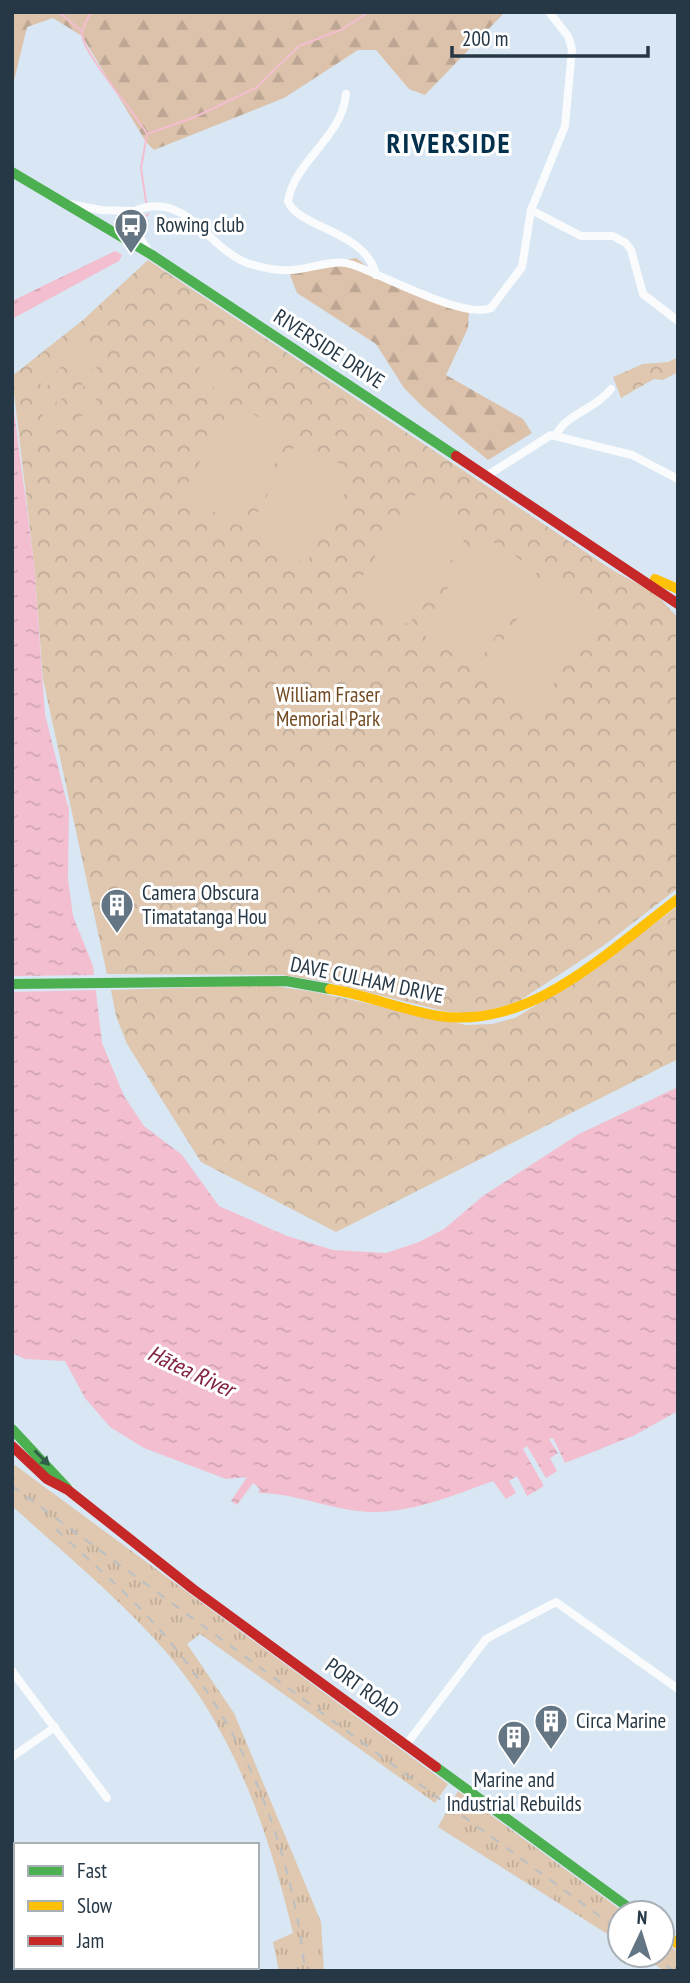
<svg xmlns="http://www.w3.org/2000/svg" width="690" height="1983" font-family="'PT Sans Narrow',sans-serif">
<defs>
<pattern id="grass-tufts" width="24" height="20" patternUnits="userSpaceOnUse" patternTransform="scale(1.75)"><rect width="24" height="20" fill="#dfc7b0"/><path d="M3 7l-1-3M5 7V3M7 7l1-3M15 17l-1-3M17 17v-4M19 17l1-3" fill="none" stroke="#bfac99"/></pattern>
<pattern id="forest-firs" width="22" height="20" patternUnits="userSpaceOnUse" patternTransform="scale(1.75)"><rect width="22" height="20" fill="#dcc2aa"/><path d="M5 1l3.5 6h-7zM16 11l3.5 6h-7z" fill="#bda794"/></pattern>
<pattern id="park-crowns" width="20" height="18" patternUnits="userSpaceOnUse" patternTransform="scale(1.75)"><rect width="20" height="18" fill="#dfc7b0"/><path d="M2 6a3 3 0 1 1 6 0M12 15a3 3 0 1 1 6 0" fill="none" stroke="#bfac99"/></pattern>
<pattern id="water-ripples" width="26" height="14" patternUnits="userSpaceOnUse" patternTransform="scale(1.75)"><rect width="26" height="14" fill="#f3bed0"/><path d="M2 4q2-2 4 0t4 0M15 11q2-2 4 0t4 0" fill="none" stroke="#d0a4b4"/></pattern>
</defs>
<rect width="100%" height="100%" fill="#d8e7f3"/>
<!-- grass -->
<g fill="url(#grass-tufts)">
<path d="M 12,1463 L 448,1784 L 435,1803 L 200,1634 L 187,1644 L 234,1713 L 321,1922 L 324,1971 L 279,1971 L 273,1942 L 293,1933 C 269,1833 235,1733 167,1653 C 121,1600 64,1553 12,1506 Z"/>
<polygon points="458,1791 625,1913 620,1913 620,1942 438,1827"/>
<polygon points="662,1940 678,1952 678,1971 665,1971 640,1955 662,1955"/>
<polygon points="41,1967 104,1967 101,1971 46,1971"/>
</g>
<!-- forest -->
<g fill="url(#forest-firs)">
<polygon points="12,12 505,12 425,95 409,89 376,50 358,50 284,98 154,150 146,142 82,36 53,18 27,27 12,89"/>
<polygon points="356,258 378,275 469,311 468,328 446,375 523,419 532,433 488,460 423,407 404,388 376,344 297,293 288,270"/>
</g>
<!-- park -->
<g fill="url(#park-crowns)">
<polygon points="148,260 614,571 655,593 678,618 678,888 603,946 516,1003 471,1014 444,1011 327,982 282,975 107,974 43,679 34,564 12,376 83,320"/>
<polygon points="678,357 678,372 663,380 654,379 621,398 613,377 643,364 668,362"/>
<polygon points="678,906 678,1059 336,1232 201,1162 127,1044 116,1016 111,990 268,985 315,992 466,1025 492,1024 515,1018 583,977"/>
</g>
<!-- pitch -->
<g fill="#dfc7b0">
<path d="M 75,349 L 86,349 L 90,359 L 59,402 L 61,408 L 70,404 L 98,359 L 105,357 L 111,361 L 111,370 L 72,447 L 68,443 L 108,364 L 105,361 L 99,364 L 64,414 L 58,411 L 56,400 L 83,361 L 83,355 C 73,355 67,362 60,368 C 34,392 51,414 60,444 L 53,446 C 37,393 25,385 75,349 Z"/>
<polygon points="209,355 245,379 226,400 197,371"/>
<polygon points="233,403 291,435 240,526 182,494"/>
<polygon points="298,440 356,473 306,564 247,532"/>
<polygon points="417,492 472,528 409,625 354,589"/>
<polygon points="483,535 538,571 475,668 419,632"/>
<polygon points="545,576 601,611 537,709 482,673"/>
</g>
<!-- water -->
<g fill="url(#water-ripples)">
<polygon points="115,251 122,255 119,261 12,319 12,301"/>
<path d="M 12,395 L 34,564 L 45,714 L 68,807 L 69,805 L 68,879 L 73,916 L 93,966 L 102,1043 L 124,1096 L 144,1126 L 182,1155 L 219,1206 L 287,1236 L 333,1250 L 386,1253 L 419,1242 L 444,1229 L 483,1196 L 579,1134 L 678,1087 L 678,1411 L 633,1436 L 565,1463 L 553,1438 L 549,1439 L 558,1453 L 550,1458 L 557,1471 L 546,1478 L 527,1446 L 523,1449 L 544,1486 L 527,1496 L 517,1476 L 509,1481 L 516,1493 L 506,1499 L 493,1481 C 452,1496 402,1517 358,1511 C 324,1507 292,1493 258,1493 L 260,1489 L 253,1483 L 237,1505 L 231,1501 L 247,1477 L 226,1479 L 144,1448 L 110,1427 L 85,1398 L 65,1361 L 25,1359 L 12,1353 Z"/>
</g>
<!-- pier -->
<polygon fill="#d8e7f3" points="98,975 99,990 12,992 12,976"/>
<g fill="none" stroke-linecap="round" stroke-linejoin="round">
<!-- stream -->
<g stroke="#f3bed0" stroke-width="2">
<polyline points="59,12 81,31"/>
<path d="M 91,12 C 88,18 83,26 82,33 C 80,50 136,114 147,134 L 141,168 L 146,202"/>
<polyline points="147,134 195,117 256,88 299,46 343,29 369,12"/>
<polyline points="139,223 148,214"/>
</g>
<!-- street -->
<g stroke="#f9fbfd" stroke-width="8">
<path d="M 346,94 C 342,138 295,160 288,201 C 297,228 366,230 376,275"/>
<polyline points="69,204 101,210 133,211"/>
<polyline points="531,210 581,236 613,236 626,243 631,250 643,294 678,321"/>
<polyline points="137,212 133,227 149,252"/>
<path d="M 114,232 C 122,219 131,210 147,207 C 192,199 210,251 250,264 C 263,268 278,271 292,270 C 310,269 333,259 350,264 C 380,273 463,320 491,308 L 522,267 L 531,210 L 565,126 L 572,49 L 568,36 L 549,12"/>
<path d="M 556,435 C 565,415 597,408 611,389"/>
<polyline points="488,475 551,435 632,455 678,479"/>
<polyline points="12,1671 107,1798"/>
<polyline points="406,1745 486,1639 556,1602 678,1689"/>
<polyline points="12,1757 55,1727"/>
</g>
<!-- fast -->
<g stroke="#4caf50" stroke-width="10">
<polyline points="12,172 152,255 456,456"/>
<polyline points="12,984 286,981 330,989"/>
<polyline points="12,1429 67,1488"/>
<polyline points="436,1767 636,1913"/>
</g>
<!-- slow -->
<g stroke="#ffc107" stroke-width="10">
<polyline points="655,579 678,589"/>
<path d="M 330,989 C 367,995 402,1010 439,1016 C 532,1030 609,950 678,899"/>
<polyline points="662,1932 678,1944"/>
</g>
<!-- jam -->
<g stroke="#c62828" stroke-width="10">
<polyline points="456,456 678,604"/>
<polyline points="12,1446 47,1479 68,1490 193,1589 436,1767"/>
</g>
<!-- rail -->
<g stroke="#bbc0c3" stroke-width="2" stroke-dasharray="9 9" stroke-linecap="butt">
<polyline points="12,1486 620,1931"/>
<path d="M 56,1529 C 88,1560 122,1588 152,1621 C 241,1719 291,1840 305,1971"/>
<polyline points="652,1955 674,1971"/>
</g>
</g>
<!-- one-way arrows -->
<defs><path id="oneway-solid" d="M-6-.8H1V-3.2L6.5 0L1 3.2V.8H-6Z" transform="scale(1.75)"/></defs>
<use fill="#315c49" href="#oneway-solid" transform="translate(42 1458) rotate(45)"/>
<!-- icons -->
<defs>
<symbol id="bus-pin" viewBox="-11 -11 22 30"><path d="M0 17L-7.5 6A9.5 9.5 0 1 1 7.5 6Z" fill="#647583" stroke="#fff"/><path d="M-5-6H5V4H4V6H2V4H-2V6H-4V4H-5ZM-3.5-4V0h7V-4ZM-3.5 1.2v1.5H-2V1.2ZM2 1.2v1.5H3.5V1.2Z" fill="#fff"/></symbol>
<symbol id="building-pin" viewBox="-11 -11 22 30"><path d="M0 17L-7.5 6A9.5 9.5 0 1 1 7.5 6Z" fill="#647583" stroke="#fff"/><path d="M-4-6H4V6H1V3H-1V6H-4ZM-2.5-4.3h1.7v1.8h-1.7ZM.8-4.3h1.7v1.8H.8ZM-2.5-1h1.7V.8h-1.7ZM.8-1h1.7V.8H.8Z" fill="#fff"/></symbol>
</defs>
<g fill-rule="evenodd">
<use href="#bus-pin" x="112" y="206" width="38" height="52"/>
<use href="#building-pin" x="98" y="886" width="38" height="52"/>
<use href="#building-pin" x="532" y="1702" width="38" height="52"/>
<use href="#building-pin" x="495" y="1718" width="38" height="52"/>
</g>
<g text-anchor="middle" stroke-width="6" stroke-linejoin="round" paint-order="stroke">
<!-- poi labels -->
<g font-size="21" fill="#263846" stroke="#fff" text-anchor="start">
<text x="156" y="232">Rowing club</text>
<text x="142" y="900">Camera Obscura<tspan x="142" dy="24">Timatatanga Hou</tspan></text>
<text x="576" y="1728">Circa Marine</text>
<text x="514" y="1787" text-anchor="middle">Marine and<tspan x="514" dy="24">Industrial Rebuilds</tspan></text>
</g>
<!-- street labels -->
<g font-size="21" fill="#263846" stroke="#fff">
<text transform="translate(329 349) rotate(33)" y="7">RIVERSIDE DRIVE</text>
<text transform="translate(367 980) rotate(12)" y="7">DAVE CULHAM DRIVE</text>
<text transform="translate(362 1688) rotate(36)" y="7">PORT ROAD</text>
</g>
<!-- park labels -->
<g font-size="21" fill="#724a22" stroke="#fff">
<text x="328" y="702">William Fraser<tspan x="328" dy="24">Memorial Park</tspan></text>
</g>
<!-- water labels -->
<g font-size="23" font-style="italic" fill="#802343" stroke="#fff">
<text transform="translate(191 1371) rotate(25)" y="8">Hātea River</text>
</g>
<!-- district labels -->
<g font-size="28" font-weight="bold" letter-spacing="2" fill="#03304c" stroke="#fff">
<text x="449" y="153">RIVERSIDE</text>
</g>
</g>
<!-- border -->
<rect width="690" height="1983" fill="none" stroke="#263846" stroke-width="28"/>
<!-- legend -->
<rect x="14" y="1843" width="245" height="126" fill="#ffffff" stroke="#a8afb5" stroke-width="2"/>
<rect x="28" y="1866" width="35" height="10" fill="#4caf50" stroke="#a8afb5" stroke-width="2"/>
<text x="77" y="1878" font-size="21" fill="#263846">Fast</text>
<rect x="28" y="1901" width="35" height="10" fill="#ffc107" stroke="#a8afb5" stroke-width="2"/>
<text x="77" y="1913" font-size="21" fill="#263846">Slow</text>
<rect x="28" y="1936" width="35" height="10" fill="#c62828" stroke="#a8afb5" stroke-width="2"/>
<text x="77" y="1948" font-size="21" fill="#263846">Jam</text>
<!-- north arrow -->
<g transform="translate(641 1934) rotate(4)"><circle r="33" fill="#ffffff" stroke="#a8afb5" stroke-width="2"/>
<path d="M0-5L12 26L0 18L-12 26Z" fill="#647583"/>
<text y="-10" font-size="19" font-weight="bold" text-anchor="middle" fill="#263846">N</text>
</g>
<!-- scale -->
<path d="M452 46v10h196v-10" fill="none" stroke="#263846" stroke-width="3.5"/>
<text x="462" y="46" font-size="21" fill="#263846" stroke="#ffffff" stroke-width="5" paint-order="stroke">200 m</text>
</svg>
